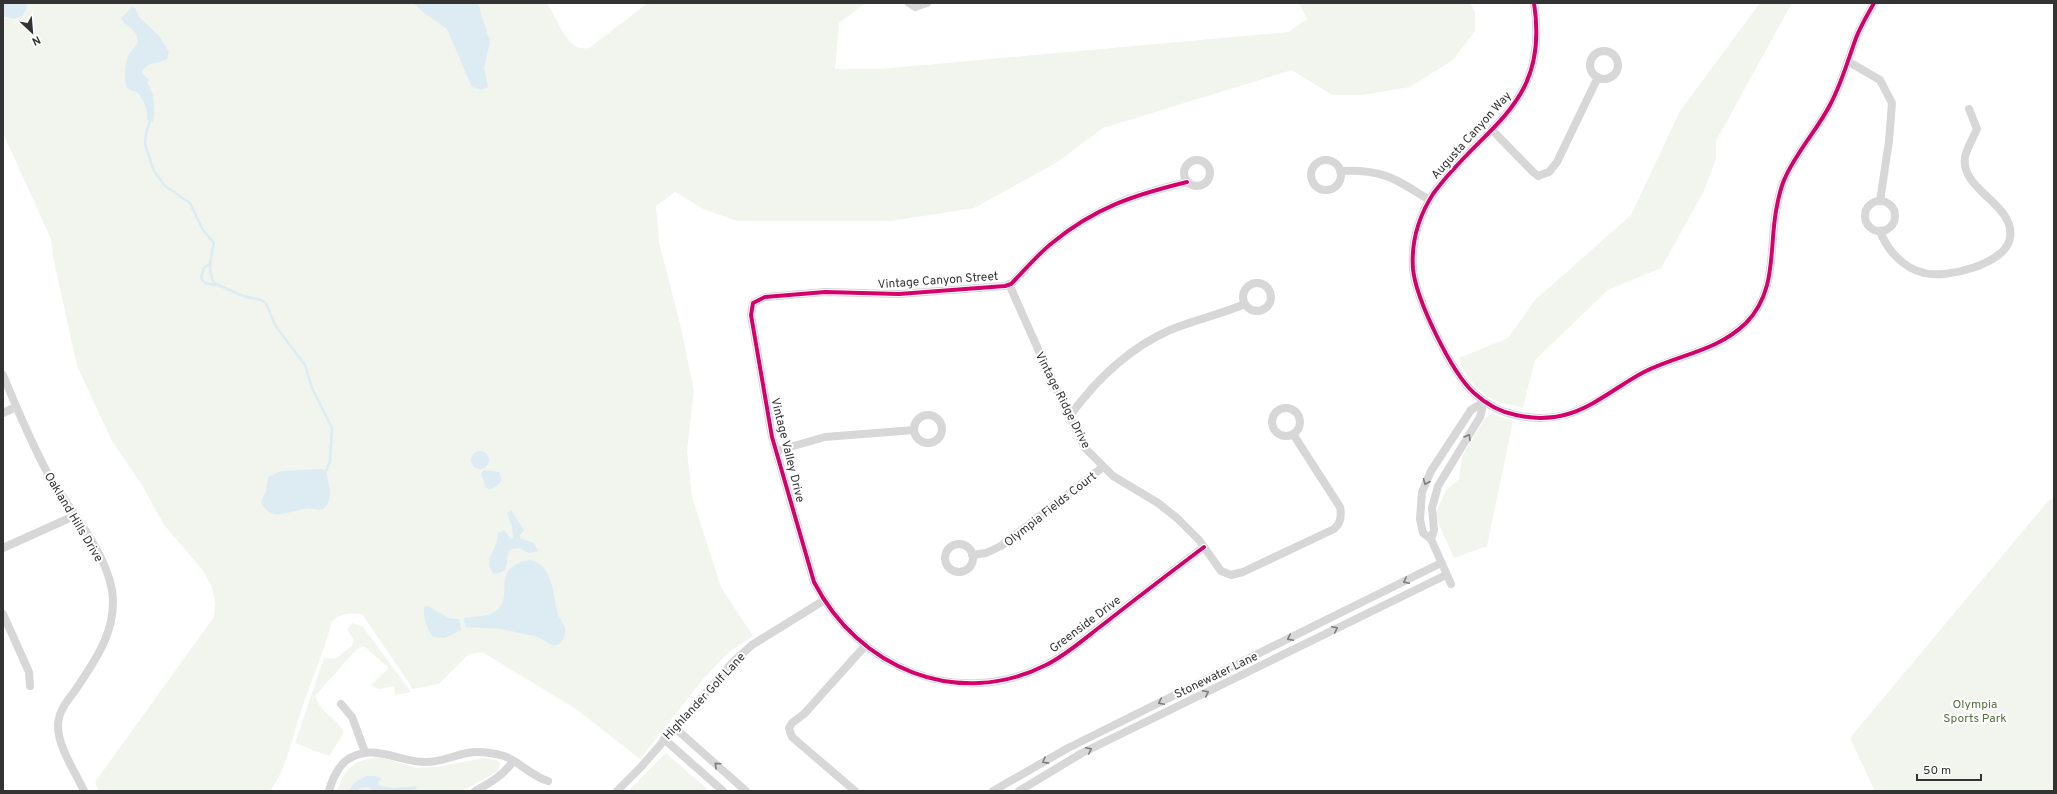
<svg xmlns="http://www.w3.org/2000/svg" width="2057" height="794" font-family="Overpass,sans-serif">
<rect width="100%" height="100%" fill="#fff"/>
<!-- green -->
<g fill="#f1f5ed">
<path d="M 3,3 L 546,3 C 559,17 565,53 589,48 L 648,3 L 866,3 L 839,23 L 835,69 L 880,69 L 1288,32 L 1307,19 L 1299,3 L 1470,3 L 1475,11 L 1475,31 L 1453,60 L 1410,87 L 1362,95 L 1332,95 L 1292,70 L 1103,128 L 1056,163 L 974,208 L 892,221 L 737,221 L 703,209 L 675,192 L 656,206 L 659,242 L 681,328 L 694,390 L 687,451 L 692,497 L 721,587 L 753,636 L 729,652 L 704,678 L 640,759 L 576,709 L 482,652 L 469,654 L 439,684 L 413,689 L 362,614 C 350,613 342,613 332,621 C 324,652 311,681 301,711 C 292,738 287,768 270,791 L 99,791 L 95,782 L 214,617 L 215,603 L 212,587 L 202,569 L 164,525 L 142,485 L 112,441 L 77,366 L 53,257 L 51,239 L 3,133 Z"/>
<path d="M 1760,3 L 1792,3 L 1716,141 L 1716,159 L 1703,193 L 1661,268 L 1608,290 L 1535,360 L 1523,408 C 1514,405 1503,404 1495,400 C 1478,393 1464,375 1459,358 L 1508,338 L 1535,300 L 1631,215 L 1680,111 Z"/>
<polygon points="1492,414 1513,421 1487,546 1454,558 1435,515 1446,490 1459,479 1462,457 1485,418"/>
<polygon points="2054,498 2054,791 1875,791 1850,738 2048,501"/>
<path d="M 352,623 L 363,627 L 411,692 L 395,695 L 394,686 L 379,689 L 371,685 L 389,668 L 364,646 L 356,650 L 315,696 C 321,714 337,717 344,733 L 329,756 L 295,743 L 324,658 L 335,659 L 352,646 L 354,640 L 347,630 Z"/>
<polygon points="666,753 709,791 628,791"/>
<path d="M 380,757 L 417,768 L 436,767 L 485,758 L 496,760 L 500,763 L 498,771 L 462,791 L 337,791 C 347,766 353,760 380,757 Z"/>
</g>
<!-- water -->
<g fill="#ddebf3">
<path d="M 3,3 L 27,3 C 25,19 17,21 3,16 Z"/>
<polygon points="413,3 478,3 490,42 484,68 488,87 481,90 472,87 447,29 423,12"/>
<path d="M 132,7 L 135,8 L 139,17 L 159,36 L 169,52 L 167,59 C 159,64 144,62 142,73 L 149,80 L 147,83 C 155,91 155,112 153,122 L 147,120 C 148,108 144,101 137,92 L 130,90 L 126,87 C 125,77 124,66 128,56 C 131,49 142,44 136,34 C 132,28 125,24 121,19 Z"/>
<circle cx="480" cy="460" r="9"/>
<path d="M 321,469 L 326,471 C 328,480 333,496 327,505 C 321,514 313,507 305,509 C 288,511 271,523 261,502 L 266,491 L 268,477 L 281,471 Z"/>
<path d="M 484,470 L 499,472 L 502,480 C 499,485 492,491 486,488 L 481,474 Z"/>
<path d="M 511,510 L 524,530 L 520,535 L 520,538 L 534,543 L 538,551 L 529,553 L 518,548 L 509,550 C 505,559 512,573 494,574 C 481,561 499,548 498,533 L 504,530 L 511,539 L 513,538 L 512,527 L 507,513 Z"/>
<path d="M 529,560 C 552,563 553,593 557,611 C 559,621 570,627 563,639 C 561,643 558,645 554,646 L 538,637 L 501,629 L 465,627 L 464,618 C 474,617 485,617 494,612 C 518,599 486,569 529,560 Z"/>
<path d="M 425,606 L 430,607 L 449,618 L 459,619 L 461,630 L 445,638 L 433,637 C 428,632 421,612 425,606 Z"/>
<path d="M 367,776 L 375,776 L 382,779 L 378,782 L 380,786 L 393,788 L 417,786 L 415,791 L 373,791 L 368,787 L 360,788 L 358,791 L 350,791 C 352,782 360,779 367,776 Z"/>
</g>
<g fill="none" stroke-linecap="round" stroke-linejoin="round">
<!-- stream -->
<g stroke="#ddebf3" stroke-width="2.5">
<path d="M 150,121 L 146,133 L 145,144 L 154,171 L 165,186 L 190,203 L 203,230 L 214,243 C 211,258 207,268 214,283 L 243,296 L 261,300 L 266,303 L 275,325 L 305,365 L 312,388 L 332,428 L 330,461 L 326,471"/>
<polyline points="209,264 204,268 201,278 205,283 215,285"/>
</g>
<!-- minor -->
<g stroke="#d7d7d7" stroke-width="8">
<polyline points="909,3 915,7 927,3"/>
<path d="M 1534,3 C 1550,106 1484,124 1433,194 C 1419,216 1411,242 1413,269 C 1416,299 1451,372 1474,393 C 1486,404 1500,412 1516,415 C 1533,419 1551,419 1568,414 C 1595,406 1619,385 1644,372 C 1680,354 1716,352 1746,323 C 1777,291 1769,251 1776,211 C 1778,200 1780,188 1785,178 C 1797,151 1818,129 1831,103 C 1842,82 1848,60 1856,38 C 1861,25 1868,14 1874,3"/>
<circle cx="1604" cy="65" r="14"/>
<polyline points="1849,62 1880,80 1892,103 1889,141 1880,201"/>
<polyline points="1492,130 1533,172 1538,176 1549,172 1557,162 1598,77"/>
<circle cx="1197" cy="173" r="13"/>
<circle cx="1326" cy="175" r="15"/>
<path d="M 1340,171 C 1382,169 1395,178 1429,200"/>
<path d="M 1187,182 C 1134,195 1096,207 1052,243 C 1037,255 1025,270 1011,284 L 1005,286 L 899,294 L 825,292 L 765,297 L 753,303 L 751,315 L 772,437 L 814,582 C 858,668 957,710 1046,665 C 1068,654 1086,637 1105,623 C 1138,597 1171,572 1204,547"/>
<circle cx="1880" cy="216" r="15"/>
<path d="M 1880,231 C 1887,250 1903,268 1924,273 C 1946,279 2006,264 2010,238 C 2016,204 1960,191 1965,157 C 1967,148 1973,138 1977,129 L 1969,109"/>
<circle cx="1257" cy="297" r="14"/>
<path d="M 1009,284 L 1046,367 L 1085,448 L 1113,476 L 1158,503 L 1177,518 L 1199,540 L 1221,571 L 1231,575 L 1243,572 L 1334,529 C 1341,523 1342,516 1340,507 L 1293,434"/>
<path d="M 3,375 C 17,409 31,442 48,474 C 69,509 105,550 112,590 C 118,630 95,661 74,692 C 67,701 59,711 58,724 C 57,746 75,771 84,791"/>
<circle cx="1286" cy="422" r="14"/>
<polyline points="3,413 16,407"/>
<circle cx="928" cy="429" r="14"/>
<path d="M 1069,417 C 1095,381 1129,348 1170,330 C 1195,320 1221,314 1245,304"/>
<polyline points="776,451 825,437 914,430"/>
<polyline points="1431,539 1434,530 1432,508 1438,486 1480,417 1484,402"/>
<circle cx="959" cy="558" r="14"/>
<polyline points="3,548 74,516"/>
<polyline points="972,555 986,553 1001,546 1103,467"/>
<polyline points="1451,584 1431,539 1423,533 1420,519 1422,492 1431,471 1471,410 1484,402"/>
<polyline points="3,614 29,672 30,686"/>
<polyline points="341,704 352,717 365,752"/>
<polyline points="675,728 746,791"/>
<polyline points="664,739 723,791"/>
<path d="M 329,791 C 332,779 340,762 352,757 C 376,745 399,761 423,762 C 439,763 452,756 467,753 C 478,751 493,753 504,756 C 520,762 531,776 548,781"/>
<path d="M 475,791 C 490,783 504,775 513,761"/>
<polyline points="617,791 640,768 734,661 752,645 823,601"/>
<polyline points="855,791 792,737 789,728 792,723 804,714 865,646"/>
<polyline points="993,791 1068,748 1441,563"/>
<polyline points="1019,791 1082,753 1446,575"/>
</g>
<defs>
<g id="cycleway">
<path d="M 1534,3 C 1550,106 1484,124 1433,194 C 1419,216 1411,242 1413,269 C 1416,299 1451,372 1474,393 C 1486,404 1500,412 1516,415 C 1533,419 1551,419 1568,414 C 1595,406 1619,385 1644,372 C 1680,354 1716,352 1746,323 C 1777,291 1769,251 1776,211 C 1778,200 1780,188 1785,178 C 1797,151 1818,129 1831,103 C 1842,82 1848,60 1856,38 C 1861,25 1868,14 1874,3"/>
<path d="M 1187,182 C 1134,195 1096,207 1052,243 C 1037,255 1025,270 1011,284 L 1005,286 L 899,294 L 825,292 L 765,297 L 753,303 L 751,315 L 772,437 L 814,582 C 858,668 957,710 1046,665 C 1068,654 1086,637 1105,623 C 1138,597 1171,572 1204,547"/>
</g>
</defs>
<!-- cycleway casing -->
<use href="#cycleway" stroke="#fff" stroke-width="6"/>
<!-- cycleway -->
<use href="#cycleway" stroke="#d6006c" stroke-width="4"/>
</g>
<!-- one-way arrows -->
<defs><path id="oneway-chevron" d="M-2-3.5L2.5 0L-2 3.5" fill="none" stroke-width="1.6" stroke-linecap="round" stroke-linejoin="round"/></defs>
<g stroke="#7d7d7d">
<use href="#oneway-chevron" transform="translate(1468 437) rotate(-59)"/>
<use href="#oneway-chevron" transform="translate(1426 482) rotate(113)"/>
<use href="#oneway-chevron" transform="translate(1406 581) rotate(154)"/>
<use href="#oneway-chevron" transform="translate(1335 629) rotate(-26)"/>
<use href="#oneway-chevron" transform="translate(1290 638) rotate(153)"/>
<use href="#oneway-chevron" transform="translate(1206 693) rotate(-26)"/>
<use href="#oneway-chevron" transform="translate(1161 702) rotate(154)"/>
<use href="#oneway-chevron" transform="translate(1089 750) rotate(-26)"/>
<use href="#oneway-chevron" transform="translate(1045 761) rotate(151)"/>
<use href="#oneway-chevron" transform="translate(717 765) rotate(-138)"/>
</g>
<g text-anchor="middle" stroke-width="4" stroke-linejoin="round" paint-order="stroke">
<!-- street labels -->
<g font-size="12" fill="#333" stroke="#fff">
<text transform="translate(1471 135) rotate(-48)" y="4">Augusta Canyon Way</text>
<text transform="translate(938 280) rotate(-4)" y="4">Vintage Canyon Street</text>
<text transform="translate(1063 400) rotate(63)" y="4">Vintage Ridge Drive</text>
<text transform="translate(788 450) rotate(76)" y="4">Vintage Valley Drive</text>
<text transform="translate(1050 509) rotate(-38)" y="4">Olympia Fields Court</text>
<text transform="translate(74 517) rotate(59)" y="4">Oakland Hills Drive</text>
<text transform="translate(1085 624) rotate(-37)" y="4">Greenside Drive</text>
<text transform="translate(1216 675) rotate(-26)" y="4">Stonewater Lane</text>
<text transform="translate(704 696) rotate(-47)" y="4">Highlander Golf Lane</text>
</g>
<!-- park labels -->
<g font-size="12" fill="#56703f" stroke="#fff">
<text x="1975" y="708">Olympia<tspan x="1975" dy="14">Sports Park</tspan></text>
</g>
</g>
<!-- border -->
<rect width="2057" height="794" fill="none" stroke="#333333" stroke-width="8"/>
<!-- north arrow -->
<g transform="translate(32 32) rotate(154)" stroke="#ffffff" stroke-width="3" paint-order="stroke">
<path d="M0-3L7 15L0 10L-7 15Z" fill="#333333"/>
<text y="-6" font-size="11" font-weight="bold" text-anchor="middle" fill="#333333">N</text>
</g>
<!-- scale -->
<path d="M1917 774v6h64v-6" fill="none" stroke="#333333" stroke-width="2"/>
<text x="1923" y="774" font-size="12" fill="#333333" stroke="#ffffff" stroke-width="3" paint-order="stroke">50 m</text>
</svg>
